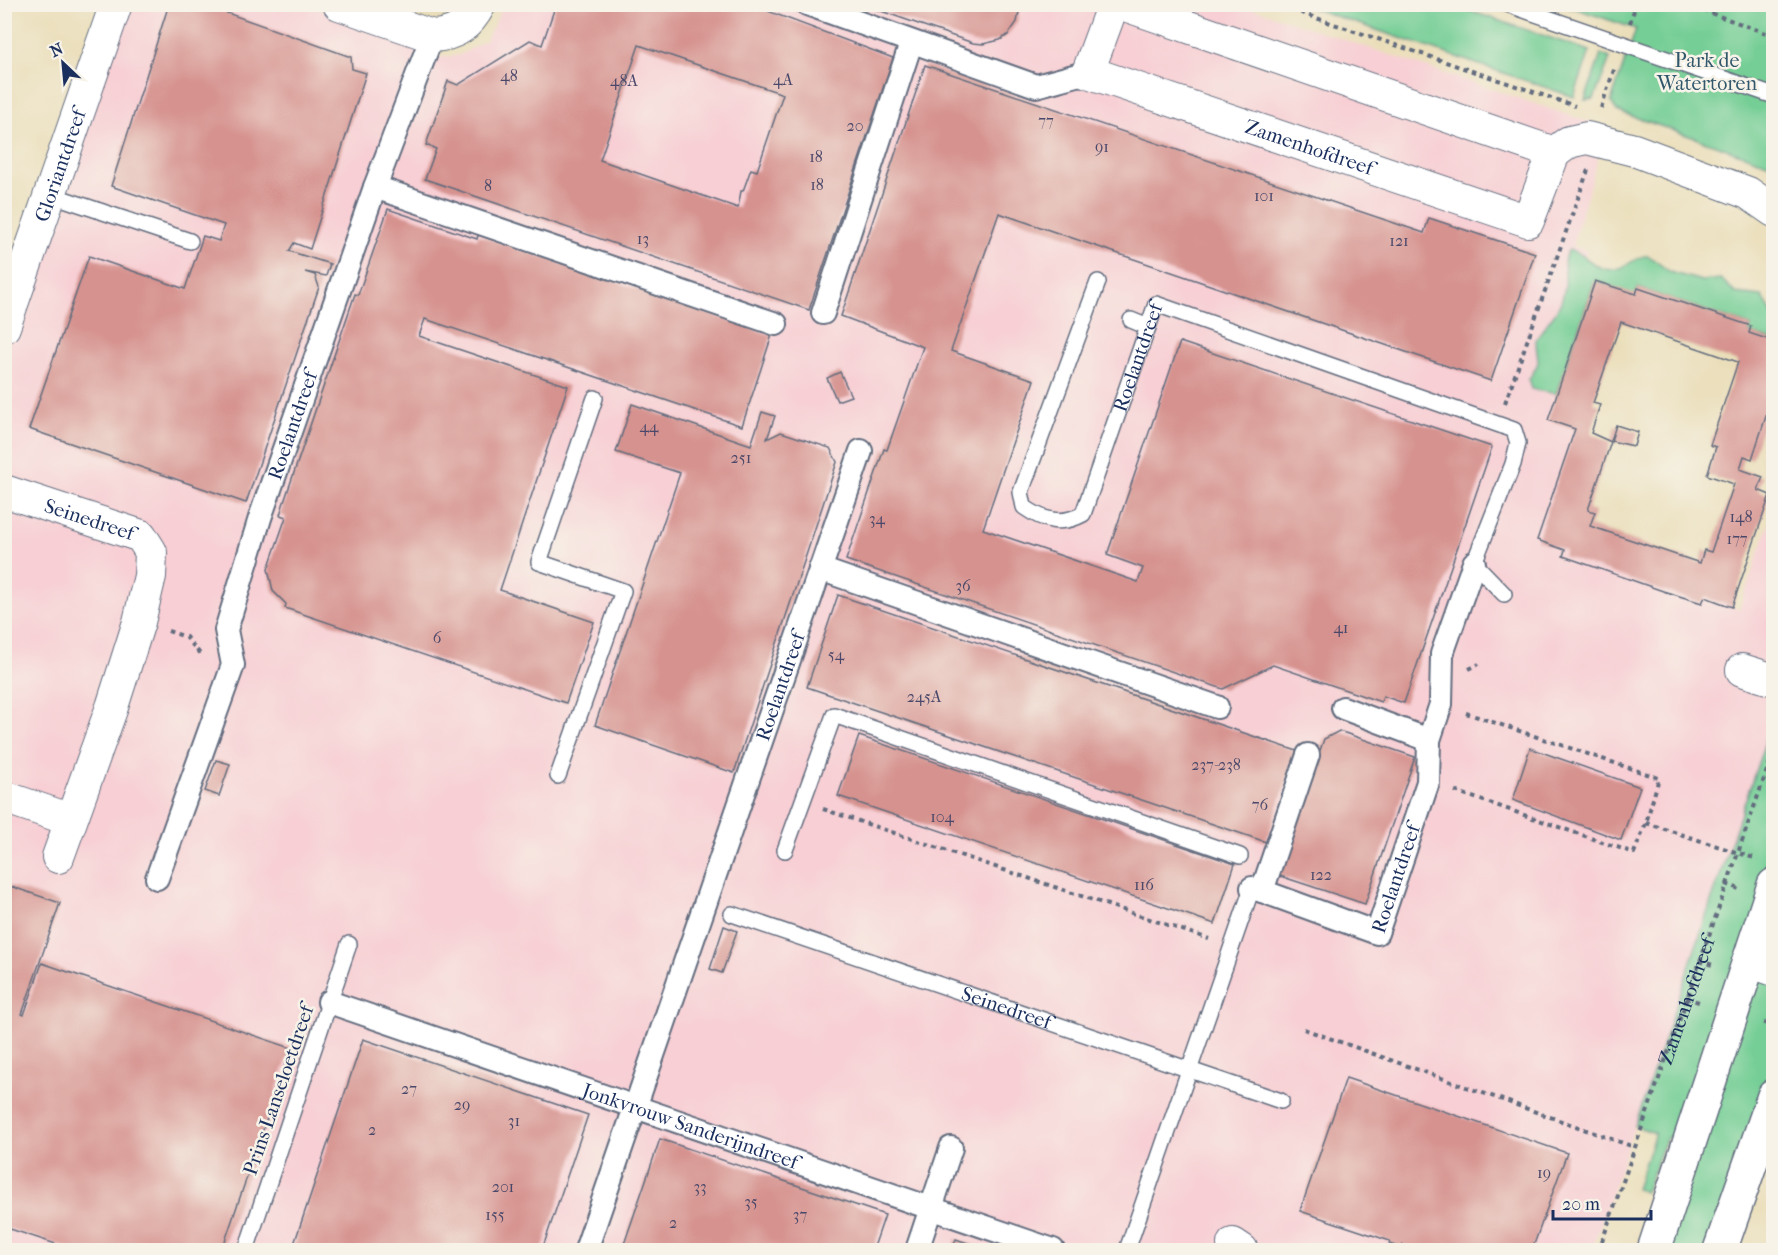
<svg xmlns="http://www.w3.org/2000/svg" width="1778" height="1255" font-family="'IM FELL French Canon',serif">
<rect width="100%" height="100%" fill="#f7f3e8"/>
<filter id="ink" filterUnits="userSpaceOnUse"><feTurbulence type="fractalNoise" baseFrequency=".0167" numOctaves="2"/><feDisplacementMap in="SourceGraphic" scale="12" xChannelSelector="R" yChannelSelector="G"/><feConvolveMatrix kernelMatrix="1 2 1 2 8 2 1 2 1" color-interpolation-filters="sRGB"/></filter>
<filter id="wash" filterUnits="userSpaceOnUse"><feTurbulence type="fractalNoise" baseFrequency=".008" numOctaves="4" result="noise"/><feDisplacementMap in="SourceGraphic" scale="24" xChannelSelector="R" yChannelSelector="G"/><feGaussianBlur stdDeviation="1.35" result="paint"/><feColorMatrix in="noise" values="0 0 0 0 0 0 0 0 0 0 0 0 0 0 0 0 0 1.4 0 .05"/><feComposite in="paint" operator="in"/></filter>
<g filter="url(#wash)">
<rect width="100%" height="100%" fill="#eadeba"/>
<!-- built -->
<polygon fill="#f7cfd4" points="119,5 307,5 377,31 436,58 460,55 486,40 504,5 1242,5 1607,128 1572,246 1587,251 1544,389 1556,394 1548,420 1575,429 1564,556 1702,603 1705,597 1739,609 1773,513 1774,719 1592,1250 5,1250 5,325"/>
<!-- green -->
<g fill="#74ce95" stroke="#487e7a" stroke-width="1.5">
<polygon points="1303,5 1452,5 1590,51 1574,97"/>
<polygon points="1565,5 1773,5 1773,165 1617,111 1611,102 1636,29"/>
<polygon points="1601,54 1610,58 1594,99 1585,100"/>
<path d="M 1569,250 C 1583,251 1591,267 1606,269 C 1625,273 1635,254 1649,256 L 1670,272 L 1702,281 L 1721,279 L 1735,293 L 1762,296 L 1773,315 L 1773,341 L 1749,333 L 1751,326 L 1638,288 L 1635,295 L 1595,280 L 1556,394 L 1532,389 L 1529,379 C 1544,357 1536,363 1536,340 C 1547,319 1561,314 1565,286 C 1567,274 1560,258 1569,250 Z"/>
<polygon points="1773,719 1773,1174 1739,1162 1709,1250 1658,1250 1693,1146 1667,1137 1645,1192 1636,1189 1655,1133 1635,1126"/>
</g>
<g id="blocks">
<!-- building -->
<g fill="#d6928e" fill-rule="evenodd">
<polygon points="169,4 202,4 351,57 352,69 366,73 310,249 294,243 289,251 330,264 326,276 305,272 315,275 319,287 246,503 29,429 89,256 185,289 203,236 219,241 224,225 111,186"/>
<path d="M 556,4 L 749,4 L 893,58 L 809,310 L 425,179 L 436,149 L 426,145 L 448,81 L 458,85 L 530,40 L 542,45 ZM 639,45 L 783,94 L 757,171 L 751,169 L 743,191 L 741,191 L 738,208 L 600,160 Z"/>
<polygon points="861,4 1019,4 1019,12 1017,22 1008,35 1000,40 983,44 973,43"/>
<polygon points="925,65 1424,233 1429,218 1535,253 1491,381 999,213 951,351 1034,380 983,529 1138,582 1143,568 1107,555 1180,342 1492,447 1404,703 1383,696 1381,702 1273,665 1223,689 846,560 884,449 887,450 923,347 841,316"/>
<polygon points="388,209 477,239 478,235 772,335 742,426 425,319 419,336 568,386 500,590 594,622 566,703 285,608 286,604 273,591 268,569 286,517 280,515 283,505 355,294 358,295"/>
<path d="M 1595,281 L 1636,294 L 1638,288 L 1751,326 L 1749,333 L 1773,341 L 1773,395 L 1752,459 L 1744,456 L 1740,469 L 1763,477 L 1758,490 L 1770,495 L 1732,607 L 1705,597 L 1702,603 L 1663,591 L 1563,556 L 1565,550 L 1537,540 L 1575,429 L 1548,420 ZM 1621,322 L 1738,362 L 1710,445 L 1716,447 L 1707,475 L 1734,484 L 1711,552 L 1704,550 L 1700,563 L 1590,526 L 1595,512 L 1588,510 L 1611,442 L 1591,433 L 1600,405 L 1593,403 Z"/>
<polygon points="840,372 851,396 837,401 827,378"/>
<polygon points="632,404 751,445 762,412 775,416 767,439 781,432 830,448 837,462 734,773 595,725 680,473 616,452"/>
<polygon points="1616,425 1638,432 1634,446 1611,441"/>
<polygon points="838,595 1297,751 1266,842 807,687"/>
<polygon points="1339,731 1415,757 1365,904 1277,875 1324,739"/>
<polygon points="859,736 1235,864 1215,924 838,796"/>
<polygon points="1530,748 1640,787 1621,840 1513,800"/>
<polygon points="216,760 230,764 219,796 205,791"/>
<polygon points="4,884 60,903 22,1014 24,1015 42,963 291,1048 222,1250 74,1250 4,1227"/>
<polygon points="724,926 737,931 722,973 710,969"/>
<polygon points="363,1039 588,1115 542,1250 292,1250"/>
<polygon points="1346,1078 1567,1153 1532,1250 1420,1250 1403,1245 1402,1248 1389,1244 1390,1241 1300,1211"/>
<polygon points="660,1139 885,1215 873,1250 622,1250"/>
<polygon points="956,1239 988,1250 952,1250"/>
</g>
</g>
</g>
<g filter="url(#ink)">
<use href="#blocks" fill-opacity="0" stroke="#636c7e" stroke-width="1.5"/>
<g fill="none" stroke-linecap="round" stroke-linejoin="round">
<defs>
<g id="service">
<polyline points="1507,4 1774,96"/>
<polyline points="52,195 190,241"/>
<path id="s2" d="M 1098,282 L 1021,492 L 1024,507 C 1044,521 1061,526 1083,514 L 1156,304 L 1514,430 L 1518,443 L 1513,464 L 1474,563 L 1504,594"/>
<polyline points="1131,320 1148,327"/>
<polyline points="558,776 623,591 539,562 595,398"/>
<polyline points="785,850 834,715 1240,856"/>
<path id="s3" d="M 732,914 L 1281,1101"/>
<polyline points="246,1250 349,944"/>
<polyline points="1127,1250 1252,888"/>
</g>
<g id="pedestrian">
<polyline points="807,4 1036,86 1088,72"/>
<polyline points="375,187 776,324"/>
<polyline points="823,313 911,43"/>
<polyline points="820,569 1217,707"/>
<polyline points="1343,708 1429,740 1441,704 1442,654 1474,563"/>
<path id="s4" d="M 157,878 L 233,665 L 226,630 L 260,518 L 375,187 L 432,36"/>
<polyline points="1252,888 1262,891 1308,755"/>
<path id="s5" d="M 1262,891 L 1377,933 L 1428,782 L 1429,740"/>
<path id="s6" d="M 329,1002 L 1053,1250"/>
<path id="s7" d="M 586,1250 L 861,451"/>
<polyline points="917,1250 951,1148"/>
</g>
<g id="minor">
<path d="M 339,4 L 432,36 C 456,35 469,25 480,4"/>
<path id="s8" d="M 1113,4 L 1088,72 L 1528,221 L 1554,153"/>
<polyline points="1122,4 1554,153 1569,142 1587,138 1634,150 1748,193 1774,211"/>
<path id="s9" d="M 4,327 L 116,4"/>
<path id="s10" d="M 4,491 L 141,536 L 151,552 L 150,576 L 139,622 L 112,707 L 58,857"/>
<polyline points="1742,670 1774,680"/>
<polyline points="4,797 71,820"/>
<polyline points="1748,961 1774,970"/>
<polyline points="1233,1244 1242,1250"/>
</g>
<g id="tertiary">
<polyline points="1654,1250 1774,885"/>
<polyline points="1720,1250 1774,1096"/>
</g>
</defs>
<!-- service casing -->
<use href="#service" stroke="#636c7e" stroke-width="18"/>
<!-- pedestrian casing -->
<use href="#pedestrian" stroke="#636c7e" stroke-width="26"/>
<!-- minor casing -->
<use href="#minor" stroke="#636c7e" stroke-width="34"/>
<!-- tertiary casing -->
<use href="#tertiary" stroke="#636c7e" stroke-width="36"/>
<!-- path -->
<g stroke="#636c7e" stroke-width="4" stroke-dasharray="4.5 4.5" stroke-linecap="butt">
<polyline points="1275,4 1575,106"/>
<polyline points="1686,4 1774,36"/>
<polyline points="1630,23 1636,4"/>
<polyline points="1601,108 1615,67"/>
<polyline points="1505,403 1588,170"/>
<polyline points="168,631 186,637 200,654"/>
<polyline points="1469,669 1479,664"/>
<polyline points="1455,791 1634,853 1646,823 1659,778 1466,713"/>
<polyline points="823,809 1209,939"/>
<polyline points="1646,823 1754,858"/>
<polyline points="1726,884 1739,889"/>
<polyline points="1699,961 1713,965"/>
<polyline points="1686,998 1702,1003"/>
<polyline points="1764,1023 1774,1025"/>
<polyline points="1304,1029 1634,1147"/>
<path id="s1" d="M 1599,1250 L 1774,750"/>
<polyline points="1769,1250 1774,1236"/>
</g>
<!-- service -->
<use href="#service" stroke="#fff" stroke-width="15"/>
<!-- pedestrian -->
<use href="#pedestrian" stroke="#fff" stroke-width="22"/>
<!-- minor -->
<use href="#minor" stroke="#fff" stroke-width="32"/>
<!-- tertiary -->
<use href="#tertiary" stroke="#fff" stroke-width="33"/>
</g>
</g>
<g text-anchor="middle" stroke-width="5" stroke-linejoin="round" paint-order="stroke">
<!-- number labels -->
<g font-size="16" fill="#4a486a">
<text x="509" y="81">48</text>
<text x="783" y="85">4A</text>
<text x="624" y="86">48A</text>
<text x="1046" y="126">77</text>
<text x="855" y="131">20</text>
<text x="1102" y="152">91</text>
<text x="816" y="162">18</text>
<text x="817" y="190">18</text>
<text x="488" y="191">8</text>
<text x="1264" y="201">101</text>
<text x="643" y="244">13</text>
<text x="1399" y="246">121</text>
<text x="649" y="432">44</text>
<text x="741" y="463">251</text>
<text x="1741" y="522">148</text>
<text x="877" y="524">34</text>
<text x="1737" y="544">177</text>
<text x="963" y="591">36</text>
<text x="1341" y="633">41</text>
<text x="437" y="643">6</text>
<text x="836" y="660">54</text>
<text x="924" y="702">245A</text>
<text x="1216" y="770">237-238</text>
<text x="1260" y="810">76</text>
<text x="942" y="822">104</text>
<text x="1321" y="880">122</text>
<text x="1144" y="890">116</text>
<text x="409" y="1094">27</text>
<text x="462" y="1110">29</text>
<text x="514" y="1126">31</text>
<text x="372" y="1135">2</text>
<text x="1544" y="1178">19</text>
<text x="503" y="1192">201</text>
<text x="700" y="1192">33</text>
<text x="751" y="1207">35</text>
<text x="495" y="1220">155</text>
<text x="800" y="1220">37</text>
<text x="673" y="1228">2</text>
</g>
<!-- park labels -->
<g font-size="20" fill="#31576c" stroke="#f7f3e8">
<text x="1707" y="67">Park de<tspan x="1707" dy="23">Watertoren</tspan></text>
</g>
<!-- street labels -->
<g font-size="20" fill="#1b2f5e" stroke="#f7f3e8">
<text dy="7" stroke="none"><textPath href="#s8" startOffset="306">Zamenhofdreef</textPath></text>
<text dy="7" stroke="none"><textPath href="#s9" startOffset="171">Gloriantdreef</textPath></text>
<text dy="7" stroke="none"><textPath href="#s2" startOffset="468">Roelantdreef</textPath></text>
<text dy="7" stroke="none"><textPath href="#s4" startOffset="477">Roelantdreef</textPath></text>
<text dy="7" stroke="none"><textPath href="#s10" startOffset="90">Seinedreef</textPath></text>
<text dy="7" stroke="none"><textPath href="#s7" startOffset="596">Roelantdreef</textPath></text>
<text dy="7" stroke="none"><textPath href="#s5" startOffset="180">Roelantdreef</textPath></text>
<text dy="7" stroke="none"><textPath href="#s1" startOffset="264">Zamenhofdreef</textPath></text>
<text dy="7" stroke="none"><textPath href="#s3" startOffset="290">Seinedreef</textPath></text>
<text transform="translate(278 1090) rotate(-71)" y="7">Prins Lanseloetdreef</text>
<text dy="7" stroke="none"><textPath href="#s6" startOffset="382">Jonkvrouw Sanderijndreef</textPath></text>
</g>
</g>
<!-- margin -->
<rect width="1778" height="1255" fill="none" stroke="#f7f3e8" stroke-width="24"/>
<!-- north arrow -->
<g transform="translate(63 63) rotate(334)" stroke="#f7f3e8" stroke-width="4.5" paint-order="stroke">
<path d="M0-4.5L10 22L0 15L-10 22Z" fill="#1b2f5e"/>
<text y="-9" font-size="16" font-weight="bold" text-anchor="middle" fill="#1b2f5e">N</text>
</g>
<!-- scale -->
<path d="M1553 1210v9h98v-9" fill="none" stroke="#1b2f5e" stroke-width="3"/>
<text x="1562" y="1210" font-size="18" fill="#1b2f5e" stroke="#f7f3e8" stroke-width="4.5" paint-order="stroke">20 m</text>
</svg>
